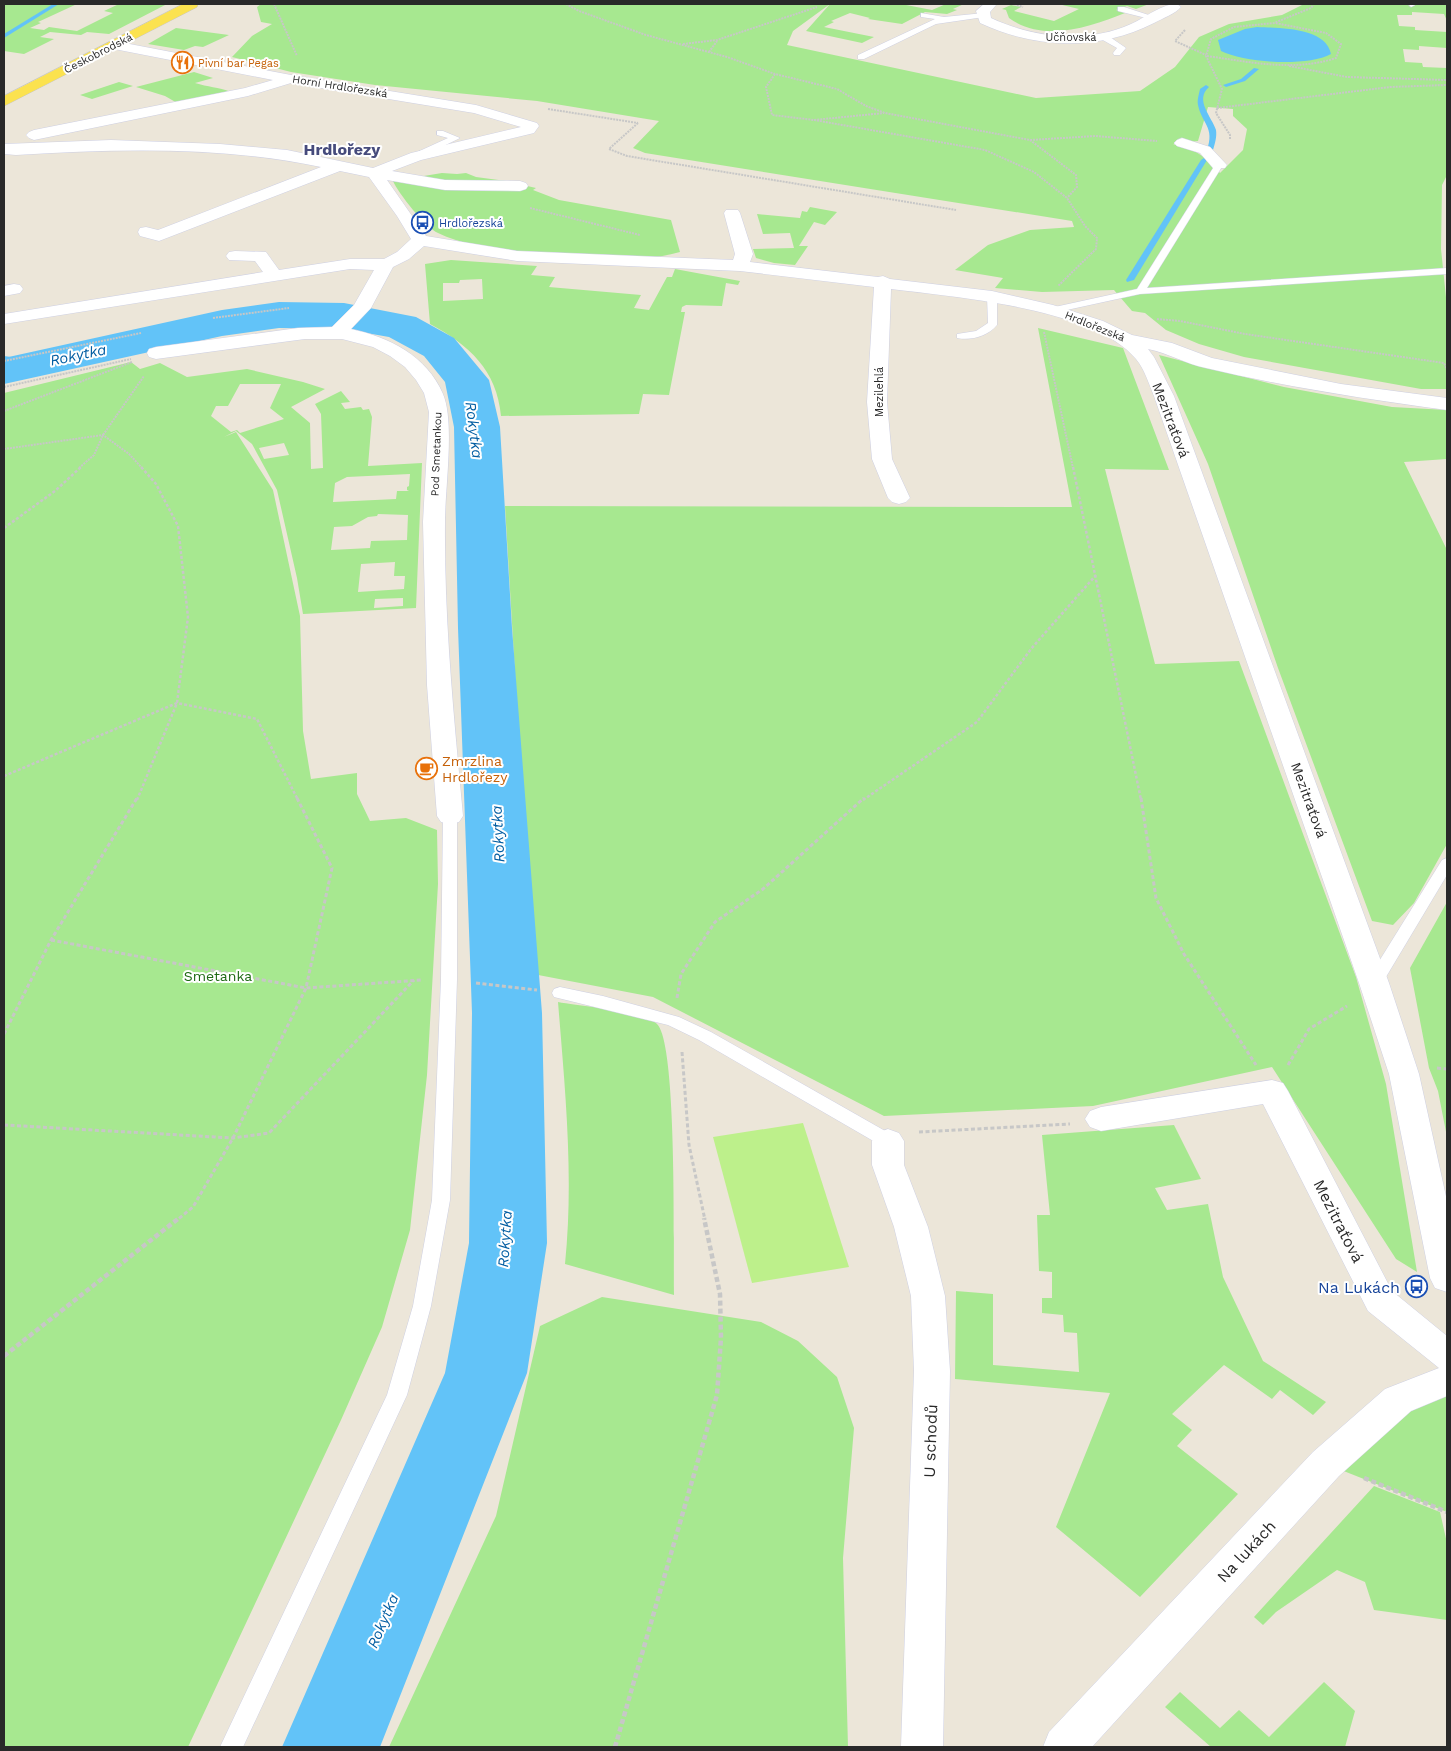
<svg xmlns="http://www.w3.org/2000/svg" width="1451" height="1751" font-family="'Work Sans',sans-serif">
<rect width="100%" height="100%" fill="#ece6d9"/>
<!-- green -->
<g fill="#a7e890" fill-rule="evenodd">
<polygon points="4,4 77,4 38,22 41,23 30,28 44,30 49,27 77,31 113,13 104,11 119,4 167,4 109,34 87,32 81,35 50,32 40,37 54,39 24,54 4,51"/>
<path d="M 261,4 L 901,4 L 932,10 L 946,4 L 964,4 L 953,9 L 957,10 L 947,14 L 925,12 L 902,24 L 868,19 L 870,18 L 850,13 L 831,21 L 834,22 L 824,27 L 874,37 L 862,43 L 806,31 L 830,4 L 793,31 L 787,45 L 1036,98 L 1140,91 L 1175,67 L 1199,37 L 1229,24 L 1282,15 L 1304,4 L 1419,5 L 1419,4 L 1447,4 L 1447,21 L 1444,14 L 1412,12 L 1412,15 L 1397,15 L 1399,26 L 1415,27 L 1415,30 L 1447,32 L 1447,48 L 1419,46 L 1419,50 L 1403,49 L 1405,62 L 1422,63 L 1423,67 L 1447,68 L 1447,175 L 1442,185 L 1441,249 L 1447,307 L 1447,389 L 1421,389 L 1244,357 L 1199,344 L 1166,330 L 1145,313 L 1132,311 L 1114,290 L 1042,292 L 995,288 L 1003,278 L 955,270 L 988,245 L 1030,230 L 1074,227 L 1072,221 L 645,153 L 633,148 L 659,121 L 537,101 L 375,85 L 291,72 L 232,57 L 252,36 L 272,24 L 261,22 L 257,7 ZM 1208,107 L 1233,109 L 1233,116 L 1247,129 L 1243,150 L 1220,173 L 1210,161 L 1196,152 L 1173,144 L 1198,141 Z"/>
<path d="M 1058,4 L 1149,4 L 1136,9 L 1127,6 L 1116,10 L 1125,13 C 1090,27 1044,43 1009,18 L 1006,10 L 1002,9 L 1011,5 L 1021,7 L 1014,11 L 1054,21 L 1079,9 Z"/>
<polygon points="176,28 229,35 203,47 195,46 184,50 148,44"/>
<path d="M 194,72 L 213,78 L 195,83 C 208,87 218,87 231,92 L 179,104 L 165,96 L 136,87 Z"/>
<polygon points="119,82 133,86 92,99 80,95"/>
<path d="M 442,173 L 457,174 L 466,173 L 476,177 L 506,181 L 536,188 L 533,190 L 559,200 L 671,220 L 680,252 C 646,262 611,257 577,255 C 532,252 480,253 438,233 C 426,228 398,193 393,181 Z"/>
<polygon points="810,207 837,212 825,225 814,222 799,246 808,246 795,265 774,263 756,258 753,249 794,248 790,233 763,234 757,214 800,218 802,211 807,212"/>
<path d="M 451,260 L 537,266 L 531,275 L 555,277 L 549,287 L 641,295 L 634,308 L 649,310 L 667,277 L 672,277 L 675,269 L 740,281 L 738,285 L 726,283 L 722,306 L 686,305 L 682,307 L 681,312 L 685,312 L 669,395 L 643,394 L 639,414 L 501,416 C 497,370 469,345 430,324 L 425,264 ZM 482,279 L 483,299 L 443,301 L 443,283 L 459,283 L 460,280 Z"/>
<polygon points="1038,328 1123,348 1169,470 1105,469 1155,664 1239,661 1356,977 1386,1084 1417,1272 1396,1259 1272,1067 1093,1106 884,1116 653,997 533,974 505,506 1072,507"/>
<polygon points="1159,355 1284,387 1392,407 1447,410 1447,459 1404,462 1447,550 1447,844 1414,903 1393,925 1372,921 1278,668 1208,464"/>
<path d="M 131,362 L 140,369 L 160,363 L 187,377 L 247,369 L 303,382 L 325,389 L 291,407 L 310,423 L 311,469 L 323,468 L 321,414 L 315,404 L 341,391 L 350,402 L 341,403 L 345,409 L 361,407 L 363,410 L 369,409 L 372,417 L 368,466 L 422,463 L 416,608 L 303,614 L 297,578 L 277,490 L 252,444 L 236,431 L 224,437 L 236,432 L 273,490 L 300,616 L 303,731 L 311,779 L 357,773 L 357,794 L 370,821 L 406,818 L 437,830 L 438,884 L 427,1075 L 410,1230 L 382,1327 L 341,1420 L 188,1747 L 4,1747 L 4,393 ZM 240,384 L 281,384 L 270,408 L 284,419 L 240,433 L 237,430 L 231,432 L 211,416 L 216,406 L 228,406 ZM 284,443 L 289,455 L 264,459 L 259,448 ZM 410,474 L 409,486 L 407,487 L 407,490 L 409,491 L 397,491 L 396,499 L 333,502 L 335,483 L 347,477 ZM 378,514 L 408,515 L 407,540 L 371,541 L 370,548 L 331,550 L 334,527 L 352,526 L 368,517 L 377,516 ZM 395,562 L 394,576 L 405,576 L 404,589 L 358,592 L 361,564 ZM 403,598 L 403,606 L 374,608 L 375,599 Z"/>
<polygon points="1447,902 1447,1137 1438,1091 1429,1068 1410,968"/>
<path d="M 558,1002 C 579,1006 643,1011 657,1024 C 678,1044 673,1255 674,1295 L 565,1264 C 574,1176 565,1089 558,1002 Z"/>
<polygon points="1174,1125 1201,1179 1155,1188 1167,1210 1208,1204 1223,1277 1263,1361 1326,1402 1313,1415 1280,1390 1272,1399 1224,1365 1172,1414 1192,1430 1177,1446 1238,1494 1140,1597 1056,1527 1110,1393 955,1379 956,1291 993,1294 993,1365 1079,1372 1077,1333 1064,1332 1063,1315 1042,1313 1042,1298 1052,1298 1052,1272 1039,1271 1037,1215 1050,1215 1042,1135"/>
<polygon points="602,1297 761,1322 798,1341 837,1377 854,1428 843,1558 848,1747 389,1747 496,1516 540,1326"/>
<polygon points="1447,1380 1447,1512 1326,1464 1398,1400"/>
<polygon points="1374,1486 1440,1512 1447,1543 1447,1620 1374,1610 1365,1582 1337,1570 1276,1612 1263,1625 1254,1617"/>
<polygon points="1324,1682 1355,1711 1345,1747 1211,1747 1165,1707 1180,1692 1220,1728 1239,1710 1269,1737"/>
</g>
<!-- pitch -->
<polygon fill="#bdf08b" points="803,1123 849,1267 752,1283 713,1137"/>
<!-- water -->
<path fill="#62c3f8" d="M 1257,27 C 1279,28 1326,27 1331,54 C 1307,67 1245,63 1221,51 L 1218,40 L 1245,29 Z"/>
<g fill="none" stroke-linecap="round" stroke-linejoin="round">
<!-- stream -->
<g fill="#62c3f8" fill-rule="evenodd">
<polygon points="53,4 59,4 4,38 4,34"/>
<polygon points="1254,68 1259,69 1245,81 1226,87 1223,85 1241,79"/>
<path d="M 1206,85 L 1209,87 C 1194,100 1212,117 1216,130 C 1217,137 1215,143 1213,150 L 1210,152 L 1207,150 C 1215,127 1202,124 1198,105 C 1197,100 1199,94 1200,89 Z"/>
<polygon points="1204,158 1207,160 1134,280 1127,282 1126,280 1201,160"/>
<polygon points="4,356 39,361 43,363 39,365 4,360"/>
</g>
<!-- river -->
<polygon fill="#62c3f8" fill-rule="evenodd" points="279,302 344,303 416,317 454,338 489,380 500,427 512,628 542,1013 547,1243 527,1373 380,1747 282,1747 445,1373 469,1243 472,1013 458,628 454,427 445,382 424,356 389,337 344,329 279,328 222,336 4,384 4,358 222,310"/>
<defs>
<g id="lane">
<polygon points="1408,4 1414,4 1415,5 1411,7"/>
<polygon points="1118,7 1124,7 1158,18 1154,20 1118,11"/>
<polygon points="921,13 944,17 984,13 988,15 984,17 936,24 864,59 858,59 858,55 935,19 921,17"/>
<polygon points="1101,35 1107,35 1126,48 1120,55 1114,55 1113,53 1117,48 1101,39"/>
<polygon points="437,131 443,131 460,138 419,158 413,158 413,154 448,138 437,135"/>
<polygon points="1219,162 1223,165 1147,288 1447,268 1447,274 1140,294 1053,313 1050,312 1050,308 1137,289 1215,165"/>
<path d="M 992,293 L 997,296 L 997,325 C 988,336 971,341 957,338 L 957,334 L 976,331 L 988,323 L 987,296 Z"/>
<polygon points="450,812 455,813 457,816 457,979 450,1200 431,1306 407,1395 243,1747 220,1747 387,1395 413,1306 432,1200 441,979 443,816 445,813"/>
<polygon points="1447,858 1447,875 1380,987 1374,988 1368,987 1366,983 1368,979 1442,860"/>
<polygon points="560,987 603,996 679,1017 711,1032 894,1136 897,1141 894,1146 888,1147 882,1146 699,1040 668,1025 554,997 552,993 554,989"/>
</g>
<g id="street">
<path d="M 984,4 L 997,4 L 990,12 L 991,18 C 1034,38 1087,44 1131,24 C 1145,18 1161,4 1177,4 L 1181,7 C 1175,14 1163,18 1154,23 C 1099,51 1036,49 980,23 L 976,11 Z"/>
<path d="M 114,41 L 291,75 L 476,105 L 537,123 L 539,126 L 534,133 L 421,160 L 392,171 L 445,180 L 520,181 L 526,183 L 528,186 L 526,189 L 520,191 L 445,190 L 387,180 L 426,236 L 517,251 L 733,260 L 735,254 L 724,213 L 726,210 L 738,210 L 740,213 L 753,254 L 750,262 L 878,277 L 883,276 L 890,279 L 992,291 L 1053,305 L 1103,321 L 1132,335 L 1172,343 L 1212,358 L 1341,384 L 1447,398 L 1447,410 C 1366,399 1286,387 1206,368 C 1186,364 1168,353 1148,349 L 1154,357 L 1174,396 L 1389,983 L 1419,1074 L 1447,1201 L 1447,1292 L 1435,1288 L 1430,1278 L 1389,1074 L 1359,983 L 1154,396 C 1149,384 1144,368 1136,359 C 1094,308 955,297 891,289 L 887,402 L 892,459 L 910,498 L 906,502 L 899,504 L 892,502 L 888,498 L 872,459 L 867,402 L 874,287 L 740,271 L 517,261 L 424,246 L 409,259 L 393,267 L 371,308 L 351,329 C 389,337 427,356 443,394 C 455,422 445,488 445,522 C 444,620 454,718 463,816 L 459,822 L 450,824 L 441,822 L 437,816 L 427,685 L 423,522 L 429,412 L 424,393 L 416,380 L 405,367 L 390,356 L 373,347 L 342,339 L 305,339 L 156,359 L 149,357 L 147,353 L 149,349 L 156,347 L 298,328 L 332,327 L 354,305 L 374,270 L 350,269 L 4,324 L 4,314 L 263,272 L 255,261 L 229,260 L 226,256 L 229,252 L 235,251 L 266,252 L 279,270 L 350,259 L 384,259 L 397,252 L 411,239 L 397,216 L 369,177 L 340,171 L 159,241 L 140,236 L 138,232 L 140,228 L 146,227 L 158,230 L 321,167 C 221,146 117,149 16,155 L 4,154 L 4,144 L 111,140 L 220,144 L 287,150 L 373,168 L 411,153 L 521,127 L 474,113 L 291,83 L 248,96 L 34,140 L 29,138 L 26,135 L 29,132 L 34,130 L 245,88 L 273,80 L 109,48 L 107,45 L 109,42 Z"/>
<polygon points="1182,138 1210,147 1227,165 1225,168 1213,168 1200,153 1177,146 1174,143 1177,140"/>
<polygon points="14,284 20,285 23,289 20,293 4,296 4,286"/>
<polygon points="1272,1080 1283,1083 1288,1091 1392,1291 1447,1336 1447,1396 1411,1411 1339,1476 1092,1747 1043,1747 1049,1732 1313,1452 1385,1389 1439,1368 1368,1311 1263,1104 1101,1131 1090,1127 1085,1119 1090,1111 1101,1107"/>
<polygon points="888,1129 899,1133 904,1141 904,1165 928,1227 945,1296 950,1371 943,1747 901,1747 914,1371 911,1296 894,1227 872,1165 872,1141 877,1133"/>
</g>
<polygon id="primary" points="183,4 198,4 197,7 4,106 4,96"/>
</defs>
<!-- lane casing -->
<use href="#lane" stroke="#ced0e3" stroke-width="1"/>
<!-- street casing -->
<use href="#street" stroke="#ced0e3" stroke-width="1"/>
<!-- primary casing -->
<use href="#primary" stroke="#c7c7c7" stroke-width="1"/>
<!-- path-far3 -->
<g stroke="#c7c7c7" stroke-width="2" stroke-dasharray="2 1" stroke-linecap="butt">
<polyline points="274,4 297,56"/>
<polyline points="566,4 579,11 646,35 727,57 775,74 837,89 866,106 885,113 1030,140 1096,136 1157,141"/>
<polyline points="1014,4 1023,7"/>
<polyline points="1185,30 1175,41 1206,55"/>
<polyline points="683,44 717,40 817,7"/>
<polyline points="709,52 717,41"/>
<path d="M 1207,56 C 1250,62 1294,72 1336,58 L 1341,44 L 1326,33 L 1275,23"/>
<polyline points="1289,66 1347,77 1447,80"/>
<polyline points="775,74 766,87 772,115 814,120 884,113"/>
<polyline points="1217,108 1390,87 1447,85"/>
<polyline points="548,109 638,123"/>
<polyline points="814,120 985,150 1034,172 1067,198 1085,226 1097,238 1096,249 1058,286"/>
<polyline points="638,123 609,149 627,156 956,210"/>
<polyline points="1230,139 1230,135 1216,113 1222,89 1206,56 1211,39 1234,27 1274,23 1311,8 1314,4"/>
<polyline points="1030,140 1076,175 1077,187 1067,198"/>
<polyline points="530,208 640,235"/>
<polyline points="213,318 289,308"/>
<polyline points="1157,319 1180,321 1245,334 1444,363 1447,370"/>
<polyline points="1044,332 1073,468"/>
<polyline points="4,361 141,333"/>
<polyline points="4,387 131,359"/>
<polyline points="4,411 132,362"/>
<polyline points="4,449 103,435 129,454 142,468"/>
<polyline points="79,468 94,455 103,435 144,376"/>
</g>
<!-- path-far2 -->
<g stroke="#c7c7c7" stroke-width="2.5" stroke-dasharray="3 2" stroke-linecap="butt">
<polyline points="1073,467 1141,800"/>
<polyline points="4,528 55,491 81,467"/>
<polyline points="4,776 177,703 257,719 298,800"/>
<polyline points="137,800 177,703 188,617 178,526 156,484 141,467"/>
<polyline points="863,800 977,722 1031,649 1096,575"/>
</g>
<!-- path-far1 -->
<g stroke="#c7c7c7" stroke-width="3" stroke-dasharray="4 2.5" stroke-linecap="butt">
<polyline points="297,798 332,868 306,988 422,980"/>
<polyline points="1141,798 1156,898 1184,954 1256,1065"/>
<polyline points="51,940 306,988 233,1138 193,1207 177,1220"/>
<polyline points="476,983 537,990"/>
<polyline points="677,998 681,974 715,922 763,889 864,798"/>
<polyline points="4,1034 51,940 137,798"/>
<polyline points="682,1052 689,1145 705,1220"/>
<polyline points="1288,1065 1309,1029 1347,1006"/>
<polyline points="1437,1068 1447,1069"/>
<polyline points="4,1125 233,1138 269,1133 414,980"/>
<polyline points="919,1132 1070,1124"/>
</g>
<!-- path -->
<g stroke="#c7c7c7" stroke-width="4.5" stroke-dasharray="5 3" stroke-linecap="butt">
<polyline points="4,1356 179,1218"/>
<polyline points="1364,1478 1447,1512"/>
<polyline points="615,1747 717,1395 721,1338 720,1294 704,1218"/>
</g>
<!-- lane -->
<use href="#lane" fill="#fff" fill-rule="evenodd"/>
<!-- street -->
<use href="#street" fill="#fff" fill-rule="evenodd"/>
<!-- primary -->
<use href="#primary" fill="#fbe24f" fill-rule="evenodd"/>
</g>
<!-- icons -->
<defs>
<symbol id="restaurant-ring" viewBox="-11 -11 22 22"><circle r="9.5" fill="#fff" stroke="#e8710a" stroke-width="1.5"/><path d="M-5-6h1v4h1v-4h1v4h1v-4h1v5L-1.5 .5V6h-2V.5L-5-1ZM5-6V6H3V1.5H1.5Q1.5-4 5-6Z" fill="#e8710a"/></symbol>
<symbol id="bus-ring" viewBox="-11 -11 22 22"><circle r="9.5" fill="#fff" stroke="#1a4fb4" stroke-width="1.5"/><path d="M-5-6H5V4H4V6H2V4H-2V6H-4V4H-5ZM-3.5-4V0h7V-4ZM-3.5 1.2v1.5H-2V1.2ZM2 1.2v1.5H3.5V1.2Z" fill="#1a4fb4"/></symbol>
<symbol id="cafe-ring" viewBox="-11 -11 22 22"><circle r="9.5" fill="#fff" stroke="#e8710a" stroke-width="1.5"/><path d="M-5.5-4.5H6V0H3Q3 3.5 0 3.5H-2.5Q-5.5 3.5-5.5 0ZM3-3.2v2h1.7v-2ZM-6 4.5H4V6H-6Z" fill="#e8710a"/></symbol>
</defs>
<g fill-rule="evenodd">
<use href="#restaurant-ring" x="170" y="50" width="25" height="25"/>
<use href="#bus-ring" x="410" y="210" width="25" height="25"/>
<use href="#cafe-ring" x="414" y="756" width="25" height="25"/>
<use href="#bus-ring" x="1404" y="1274" width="25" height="25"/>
</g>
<g text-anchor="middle" stroke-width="4" stroke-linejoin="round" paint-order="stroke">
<!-- far-street labels -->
<g font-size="11" fill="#292929" stroke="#fff">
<text x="1071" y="41">Učňovská</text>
<text transform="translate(98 53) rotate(-27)" y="4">Českobrodská</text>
<text transform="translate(340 86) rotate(9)" y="4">Horní Hrdlořezská</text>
<text transform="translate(1095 326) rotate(22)" y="4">Hrdlořezská</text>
<text transform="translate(879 392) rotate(-90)" y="4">Mezilehlá</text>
<text transform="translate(436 454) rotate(-88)" y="4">Pod Smetankou</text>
</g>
<!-- far-food labels -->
<g font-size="11" fill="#c56008" stroke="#fff" text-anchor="start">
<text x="198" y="67">Pivní bar Pegas</text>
</g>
<!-- far-transit labels -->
<g font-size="11" fill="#164399" stroke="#fff" text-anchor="start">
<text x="439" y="227">Hrdlořezská</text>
</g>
<!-- street labels -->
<g font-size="14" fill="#292929" stroke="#fff">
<text transform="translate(1171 420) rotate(69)" y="5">Mezitraťová</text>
<text transform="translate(1309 800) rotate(70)" y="5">Mezitraťová</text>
</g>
<!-- food labels -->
<g font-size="14" fill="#c56008" stroke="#fff" text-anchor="start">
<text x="442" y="766">Zmrzlina<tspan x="442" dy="16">Hrdlořezy</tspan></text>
</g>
<!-- park labels -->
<g font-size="14" fill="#1e6a14" stroke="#fff">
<text x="218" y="981">Smetanka</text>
</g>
<!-- water labels -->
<g font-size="15" font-style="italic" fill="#035ea2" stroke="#fff">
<text transform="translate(78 355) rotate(-12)" y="5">Rokytka</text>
<text transform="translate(474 430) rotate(83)" y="5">Rokytka</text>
<text transform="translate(498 834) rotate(-93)" y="5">Rokytka</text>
<text transform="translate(505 1239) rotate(-86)" y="5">Rokytka</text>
<text transform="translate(383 1621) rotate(-67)" y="5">Rokytka</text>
</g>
<!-- far-district labels -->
<g font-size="16" font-weight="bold" fill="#464b7c" stroke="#fff">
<text x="342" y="155">Hrdlořezy</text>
</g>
<!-- near-street labels -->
<g font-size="16" fill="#292929" stroke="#fff">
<text transform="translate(1339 1221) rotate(63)" y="6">Mezitraťová</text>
<text transform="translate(930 1441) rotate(-88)" y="6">U schodů</text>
<text transform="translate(1246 1551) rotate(-47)" y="6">Na lukách</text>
</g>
<!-- near-transit labels -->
<g font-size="16" fill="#164399" stroke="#fff" text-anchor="end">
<text x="1400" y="1293">Na Lukách</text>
</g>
</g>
<!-- border -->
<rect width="1451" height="1751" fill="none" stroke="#292929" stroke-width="10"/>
</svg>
